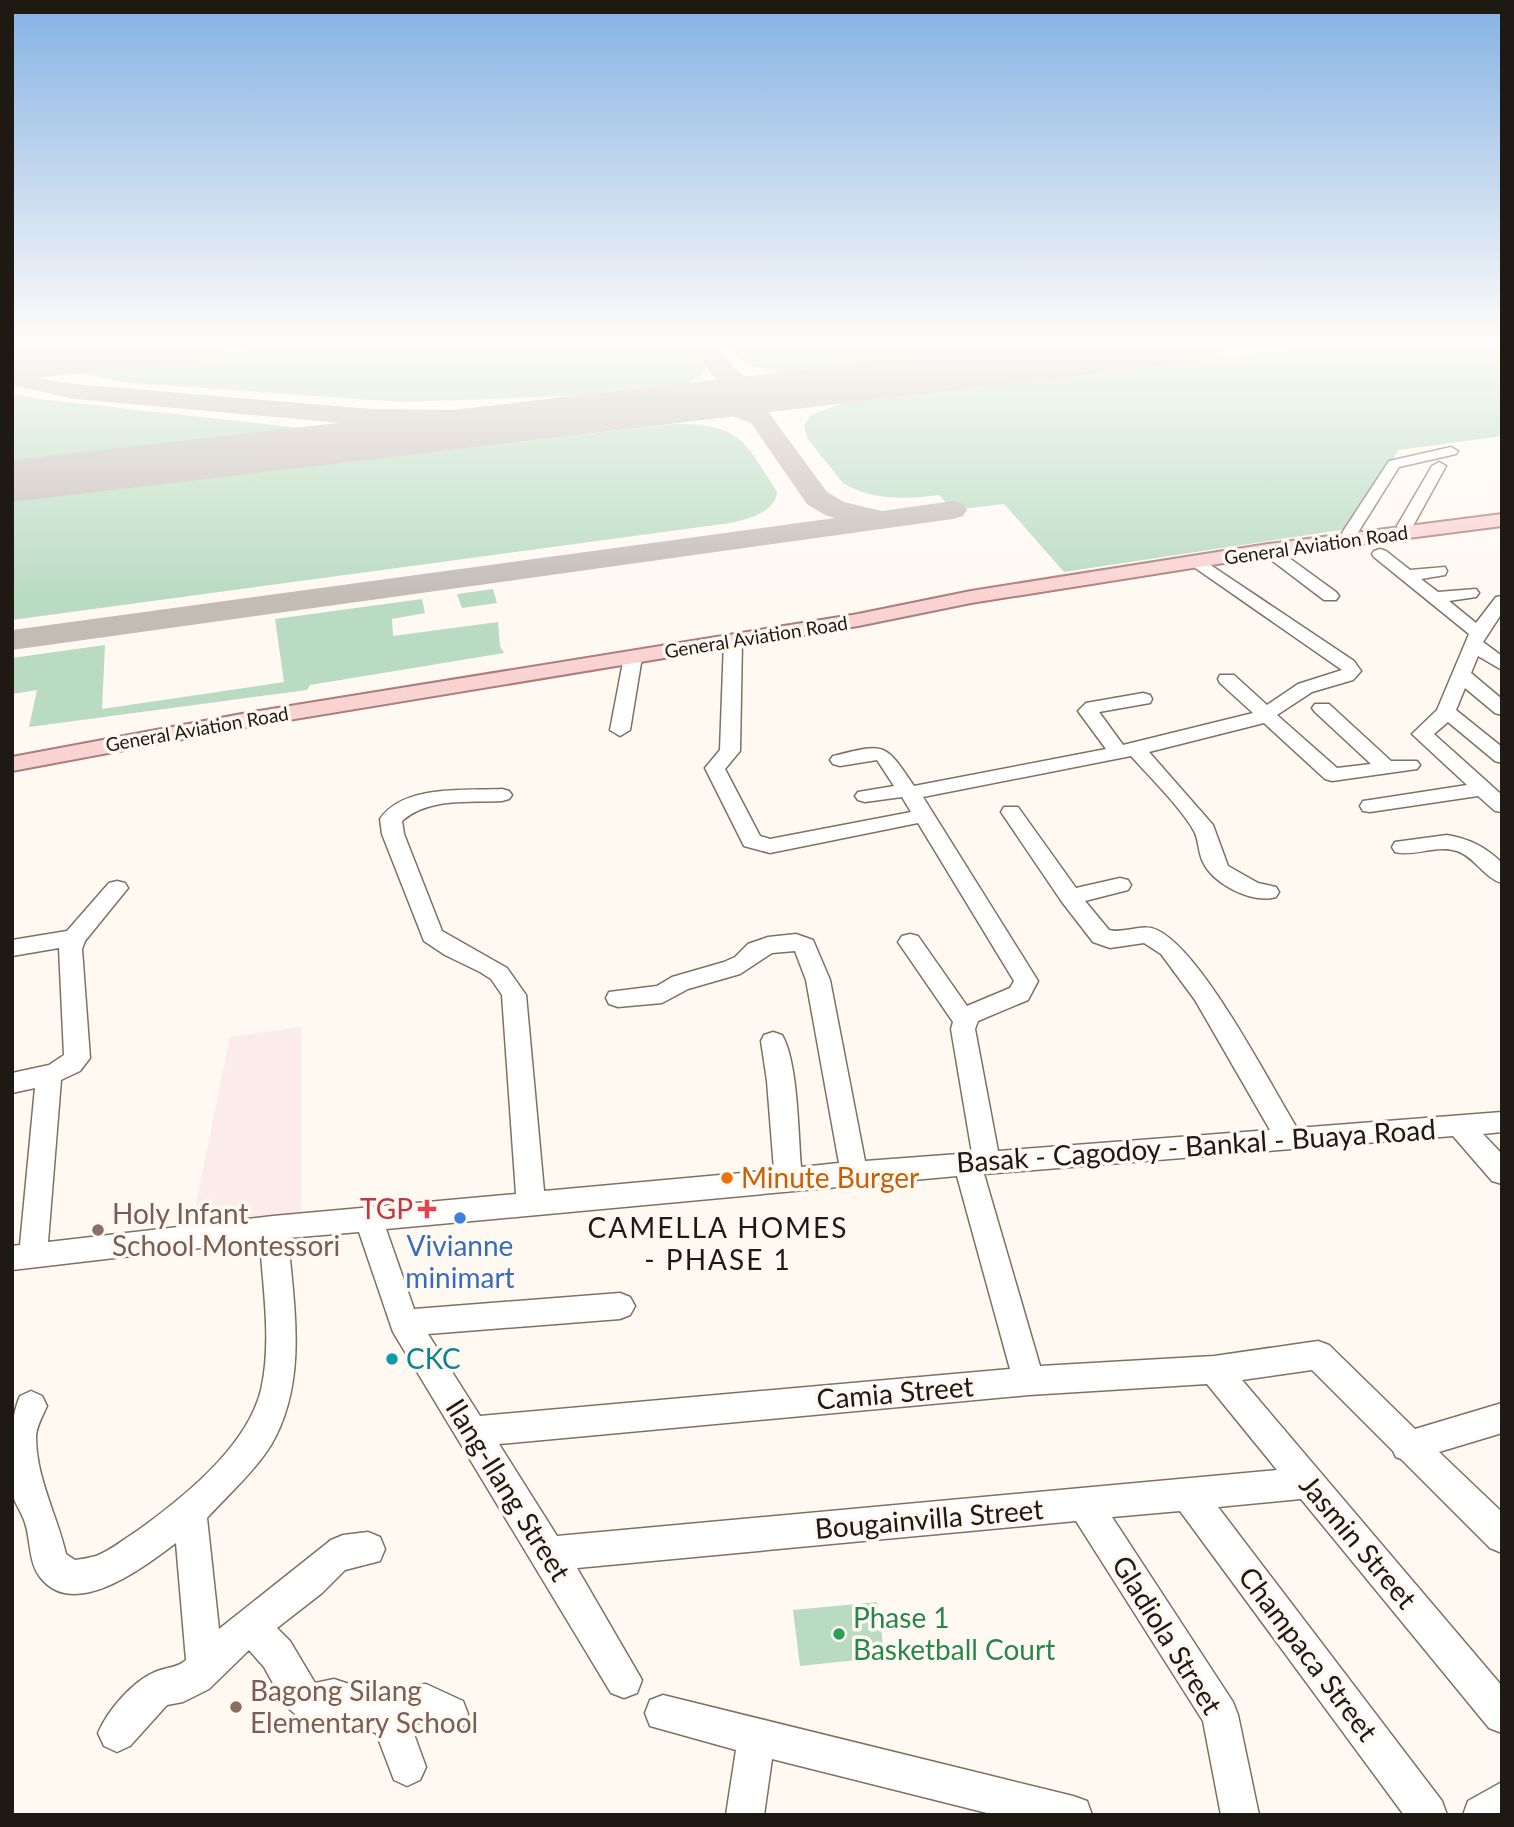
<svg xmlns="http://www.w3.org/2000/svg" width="1514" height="1827" font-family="Lato,sans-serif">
<rect width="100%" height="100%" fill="#fff9f2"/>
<!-- commercial -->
<polygon fill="#fcece9" points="301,1027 301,1217 191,1228 230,1037"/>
<!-- green -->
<g fill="#b8dbc1">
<polygon points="309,343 693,343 707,366 701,375 683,386 604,395 401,402 131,383 55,369"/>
<path d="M 725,343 L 1062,343 L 791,374 C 761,368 744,370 725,343 Z"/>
<path d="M 1339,343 L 1502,343 L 1502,436 L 1399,450 L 1347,529 L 1064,572 L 1004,504 L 953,510 L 939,495 C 908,499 871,501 843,483 L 807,438 L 804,425 L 811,415 L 844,403 Z"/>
<polygon points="12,394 39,399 311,429 12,463"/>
<path d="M 672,424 C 740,424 743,438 777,492 C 775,513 747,519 730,523 L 12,620 L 12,501 Z"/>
<polygon points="493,589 497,603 462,608 457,594"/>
<polygon points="422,599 425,613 392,619 393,636 498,622 500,646 504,653 310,685 307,690 29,727 37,690 12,694 12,658 105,645 102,709 284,682 275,619"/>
<polygon points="877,1602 885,1657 800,1666 793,1610"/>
</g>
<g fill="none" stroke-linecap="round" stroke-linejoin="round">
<!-- taxiway -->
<g fill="#c2bcb5" fill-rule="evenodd">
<path d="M 694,343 L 717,343 C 752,400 757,372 807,385 L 810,390 L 807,395 C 781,402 738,400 717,380 C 707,370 701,356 694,343 Z"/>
<polygon points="12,369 42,379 75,384 371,409 465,410 621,403 630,406 634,411 630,416 621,419 465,425 342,423 75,399 12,385"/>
<polygon points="687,395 725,397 752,404 769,413 827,492 844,502 882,511 953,501 963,504 967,510 963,516 953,519 12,650 12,630 835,518 825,515 807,504 751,423 725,413 678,408 674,403 678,398"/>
</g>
<!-- runway -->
<g fill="#c2bcb5" fill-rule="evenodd">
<polygon points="230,343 222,355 201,361 12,380 12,344"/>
<polygon points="1041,343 1229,343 1221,355 1200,361 12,502 12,460"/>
</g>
<defs>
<g id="minor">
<polygon points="1451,447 1458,451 1456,454 1399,467 1352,542 1340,542 1338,539 1389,461"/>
<polygon points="1439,462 1446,466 1413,526 1416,532 1414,535 1402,535 1397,526 1432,466"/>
<polygon points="1268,545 1274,547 1336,592 1339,596 1336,600 1324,600 1262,553 1260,550"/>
<polygon points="1380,549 1386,551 1410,570 1445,567 1447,571 1445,575 1421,579 1438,592 1476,589 1479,593 1476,597 1449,601 1476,623 1496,597 1502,596 1502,613 1483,642 1502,656 1502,670 1478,656 1471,673 1502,699 1502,715 1495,713 1465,688 1456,710 1502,747 1502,763 1495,761 1448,722 1434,734 1502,795 1502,812 1495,811 1478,796 1370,812 1363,811 1360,806 1363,801 1370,800 1467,785 1412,734 1437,710 1469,634 1374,557 1372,554 1374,551"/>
<path d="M 1197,556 L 1354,661 L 1361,671 L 1353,680 L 1312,692 L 1277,715 L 1337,768 L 1371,764 L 1315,712 L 1312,708 L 1315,704 L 1329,704 L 1391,761 L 1417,761 L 1420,765 L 1417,769 L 1332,781 L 1325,779 L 1264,723 L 1149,752 L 1213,825 L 1228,866 L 1258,883 L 1276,887 L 1279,892 L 1276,897 C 1252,904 1213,884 1203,862 C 1198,852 1199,840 1194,831 C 1182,809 1149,776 1131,756 L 923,797 L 1038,981 L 1028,1000 L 978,1021 L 975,1029 L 998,1151 L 1270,1130 L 1195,1000 L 1161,954 L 1144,943 L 1110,948 L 1093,942 L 1062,902 L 1001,812 L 1004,807 L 1018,807 L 1076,888 L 1120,878 L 1128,880 L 1131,885 L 1128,890 L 1085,901 L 1109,930 C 1125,934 1142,923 1157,930 C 1202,951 1268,1081 1297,1128 L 1502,1112 L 1502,1132 L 1483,1134 L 1502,1154 L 1502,1184 L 1492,1181 L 1453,1136 L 984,1174 L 1040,1366 L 1214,1356 L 1318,1341 L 1329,1345 L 1415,1429 L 1502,1403 L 1502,1433 L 1439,1452 L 1502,1512 L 1502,1553 L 1490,1548 L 1401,1459 L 1396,1457 L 1393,1451 L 1312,1370 L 1242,1380 L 1502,1686 L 1502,1733 L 1489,1728 L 1301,1499 L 1218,1507 L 1442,1801 L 1447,1815 L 1404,1815 L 1180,1511 L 1112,1517 L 1233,1702 L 1238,1715 L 1259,1815 L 1221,1815 L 1203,1721 L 1076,1521 L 577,1568 L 642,1680 L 637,1693 L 624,1698 L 611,1693 L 393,1332 L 359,1232 L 288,1238 C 294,1307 308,1382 271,1445 C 254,1472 228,1495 207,1518 L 219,1629 L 331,1540 L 343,1535 L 368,1532 L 380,1537 L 385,1549 L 380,1561 L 345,1570 L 322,1593 L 277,1628 L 290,1641 L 315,1683 L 334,1679 L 355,1686 L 366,1695 L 387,1698 L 416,1685 L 426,1684 L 463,1701 L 468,1714 L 463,1727 L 450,1732 L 424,1721 L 411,1726 L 426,1767 L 420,1780 L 407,1786 L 394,1780 L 376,1733 L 345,1725 L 333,1715 L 309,1720 L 296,1715 L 285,1705 L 264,1667 L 249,1650 L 209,1689 L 183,1702 L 167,1705 L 130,1746 L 117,1752 L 104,1746 L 98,1733 C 108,1710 132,1682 155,1672 C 166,1667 178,1668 186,1660 L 176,1543 C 145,1566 74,1622 40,1577 C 28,1562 31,1537 24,1520 C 21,1511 13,1501 12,1491 C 9,1464 9,1420 20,1396 L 31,1391 L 42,1396 L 47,1406 C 43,1415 36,1427 36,1437 C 36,1478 57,1515 66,1554 L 75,1560 C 82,1559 89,1558 96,1556 C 110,1551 124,1539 137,1531 C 183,1498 247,1447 261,1390 C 272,1342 263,1290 260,1241 L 12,1270 L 12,1246 L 20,1245 L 35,1088 L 12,1093 L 12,1073 L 49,1065 L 64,1055 L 59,948 L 12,956 L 12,940 L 67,931 L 109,883 L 117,881 L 125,883 L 128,888 L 85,941 L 82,949 L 90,1058 L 80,1071 L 61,1080 L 48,1242 L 273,1216 L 516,1194 L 502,995 L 491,979 L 480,972 L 445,955 L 424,941 L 382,834 L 380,819 C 404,784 465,791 502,789 L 509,791 L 512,795 L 509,799 L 502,801 C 469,803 429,797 402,821 L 404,834 L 442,931 L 507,968 L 526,995 L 544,1191 L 774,1170 L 767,1081 L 761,1041 L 764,1035 L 773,1032 L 782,1035 C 798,1062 798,1133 801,1167 L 839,1163 L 806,980 L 795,951 L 772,953 L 740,974 L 688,989 L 662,1003 L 618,1007 L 609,1004 L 606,998 L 609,992 L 657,986 L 672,977 L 724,962 L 735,957 L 748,944 L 768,937 L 796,934 L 813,940 L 830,980 L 865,1161 L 972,1153 L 951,1029 L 953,1022 L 898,942 L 902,936 L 910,934 L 918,936 L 967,1006 L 1010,988 L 1014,981 L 918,823 L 770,853 L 744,846 L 705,768 L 720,750 L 724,641 L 733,636 L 742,641 L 740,751 L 725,769 L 760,836 L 770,839 L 911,812 L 902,797 L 865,802 L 858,800 L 855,796 L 858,792 L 894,786 L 877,760 L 840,766 L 833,764 L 830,760 L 833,756 C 886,743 884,742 914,786 L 1106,749 L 1078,711 L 1086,703 L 1143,693 L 1150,695 L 1152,699 L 1150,703 L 1099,712 L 1123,745 L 1253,713 L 1220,683 L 1218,679 L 1220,675 L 1234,675 L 1267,705 L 1298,684 L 1342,670 L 1191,565 L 1189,561 ZM 957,1176 L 1010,1369 L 480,1416 L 428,1334 L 620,1319 L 630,1315 L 635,1306 L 630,1297 L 620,1293 L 414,1309 L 386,1229 ZM 1207,1384 L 1277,1470 L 557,1536 L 499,1444 L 1029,1395 Z"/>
<polygon points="633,652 642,657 630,730 620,736 610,730 624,657"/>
<path d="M 1447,835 C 1470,839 1486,847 1502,863 L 1502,883 C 1484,878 1475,857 1457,851 C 1436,844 1415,857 1395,852 L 1392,847 L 1395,842 Z"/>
<polygon points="663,1695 1073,1796 1087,1801 1092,1815 995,1815 772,1759 764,1815 726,1815 736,1750 650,1726 645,1713 650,1700"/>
<polygon points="1502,1782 1502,1815 1463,1815 1468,1801"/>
</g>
<polygon id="major" points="1502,514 1502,526 1268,556 971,603 858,626 247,727 12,771 12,757 247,713 858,614 971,591 1268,544"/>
</defs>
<!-- minor casing -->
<use href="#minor" stroke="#7e7163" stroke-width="3"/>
<!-- major casing -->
<use href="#major" stroke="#aa7f7b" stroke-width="4"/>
<!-- minor -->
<use href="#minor" fill="#fff" fill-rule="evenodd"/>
<!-- major -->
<use href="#major" fill="#f9d3d1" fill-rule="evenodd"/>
</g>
<!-- sky -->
<linearGradient id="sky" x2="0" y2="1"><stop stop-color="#84b2e4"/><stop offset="0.57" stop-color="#fffcf9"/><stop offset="1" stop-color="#fffcf9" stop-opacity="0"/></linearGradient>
<rect width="1514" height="599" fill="url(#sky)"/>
<!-- markers -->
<circle fill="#e8710a" stroke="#fff9f2" stroke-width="2.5" cx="727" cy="1178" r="7"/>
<path fill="#e0444e" stroke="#fff9f2" stroke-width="2.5" d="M423.5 1198.5h7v7h7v7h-7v7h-7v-7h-7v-7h7z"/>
<circle fill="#3f7fe0" stroke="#fff9f2" stroke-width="2.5" cx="460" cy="1218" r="7"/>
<g fill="#8d6e63" stroke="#fff9f2" stroke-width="2.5">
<circle cx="98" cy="1230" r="7"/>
<circle cx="236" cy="1707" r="7"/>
</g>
<circle fill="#0f9aa8" stroke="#fff9f2" stroke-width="2.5" cx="392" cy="1359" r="7"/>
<circle fill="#2e9e5b" stroke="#fff9f2" stroke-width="2.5" cx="839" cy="1634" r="7"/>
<g text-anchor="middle" stroke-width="7" stroke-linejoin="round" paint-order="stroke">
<!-- far-street labels -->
<g font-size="19" fill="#1e1913" stroke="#fff9f2">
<text transform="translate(1316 545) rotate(-8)" y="7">General Aviation Road</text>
<text transform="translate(756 637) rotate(-9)" y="7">General Aviation Road</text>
<text transform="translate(197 729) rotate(-10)" y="7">General Aviation Road</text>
</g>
<!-- near-street labels -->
<g font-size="28" fill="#1e1913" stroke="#fff9f2">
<text transform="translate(1196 1146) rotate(-4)" y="10">Basak - Cagodoy - Bankal - Buaya Road</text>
<text transform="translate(895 1393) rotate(-5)" y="10">Camia Street</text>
<text transform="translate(508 1490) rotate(58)" y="10">Ilang-Ilang Street</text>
<text transform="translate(929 1519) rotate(-5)" y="10">Bougainvilla Street</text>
<text transform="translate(1358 1542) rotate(50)" y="10">Jasmin Street</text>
<text transform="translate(1167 1635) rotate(58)" y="10">Gladiola Street</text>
<text transform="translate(1308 1654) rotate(53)" y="10">Champaca Street</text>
</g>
<!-- near-food labels -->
<g font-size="28" fill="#c56008" stroke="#fff9f2" text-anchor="start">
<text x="741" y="1188">Minute Burger</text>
</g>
<!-- near-health labels -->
<g font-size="28" fill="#be3a42" stroke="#fff9f2" text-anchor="end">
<text x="413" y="1219">TGP</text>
</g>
<!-- near-education labels -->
<g font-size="28" fill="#785e54" stroke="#fff9f2" text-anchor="start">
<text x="112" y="1224">Holy Infant<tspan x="112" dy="32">School Montessori</tspan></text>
<text x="250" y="1701">Bagong Silang<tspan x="250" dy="32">Elementary School</tspan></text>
</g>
<!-- near-neighbourhood labels -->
<g font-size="28" letter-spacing="2" fill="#1e1913" stroke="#fff9f2">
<text x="718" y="1238">CAMELLA HOMES<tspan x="718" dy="32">- PHASE 1</tspan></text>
</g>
<!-- near-shop labels -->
<g font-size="28" fill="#366cbe" stroke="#fff9f2">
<text x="460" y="1256">Vivianne<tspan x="460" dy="32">minimart</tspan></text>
</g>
<!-- near-culture labels -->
<g font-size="28" fill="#0d838f" stroke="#fff9f2" text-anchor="start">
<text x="406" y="1369">CKC</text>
</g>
<!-- near-leisure labels -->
<g font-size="28" fill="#27864d" stroke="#fff9f2" text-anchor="start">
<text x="853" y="1628">Phase 1<tspan x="853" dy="32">Basketball Court</tspan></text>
</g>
</g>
<!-- border -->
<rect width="1514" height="1827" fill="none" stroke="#1e1913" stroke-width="28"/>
</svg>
